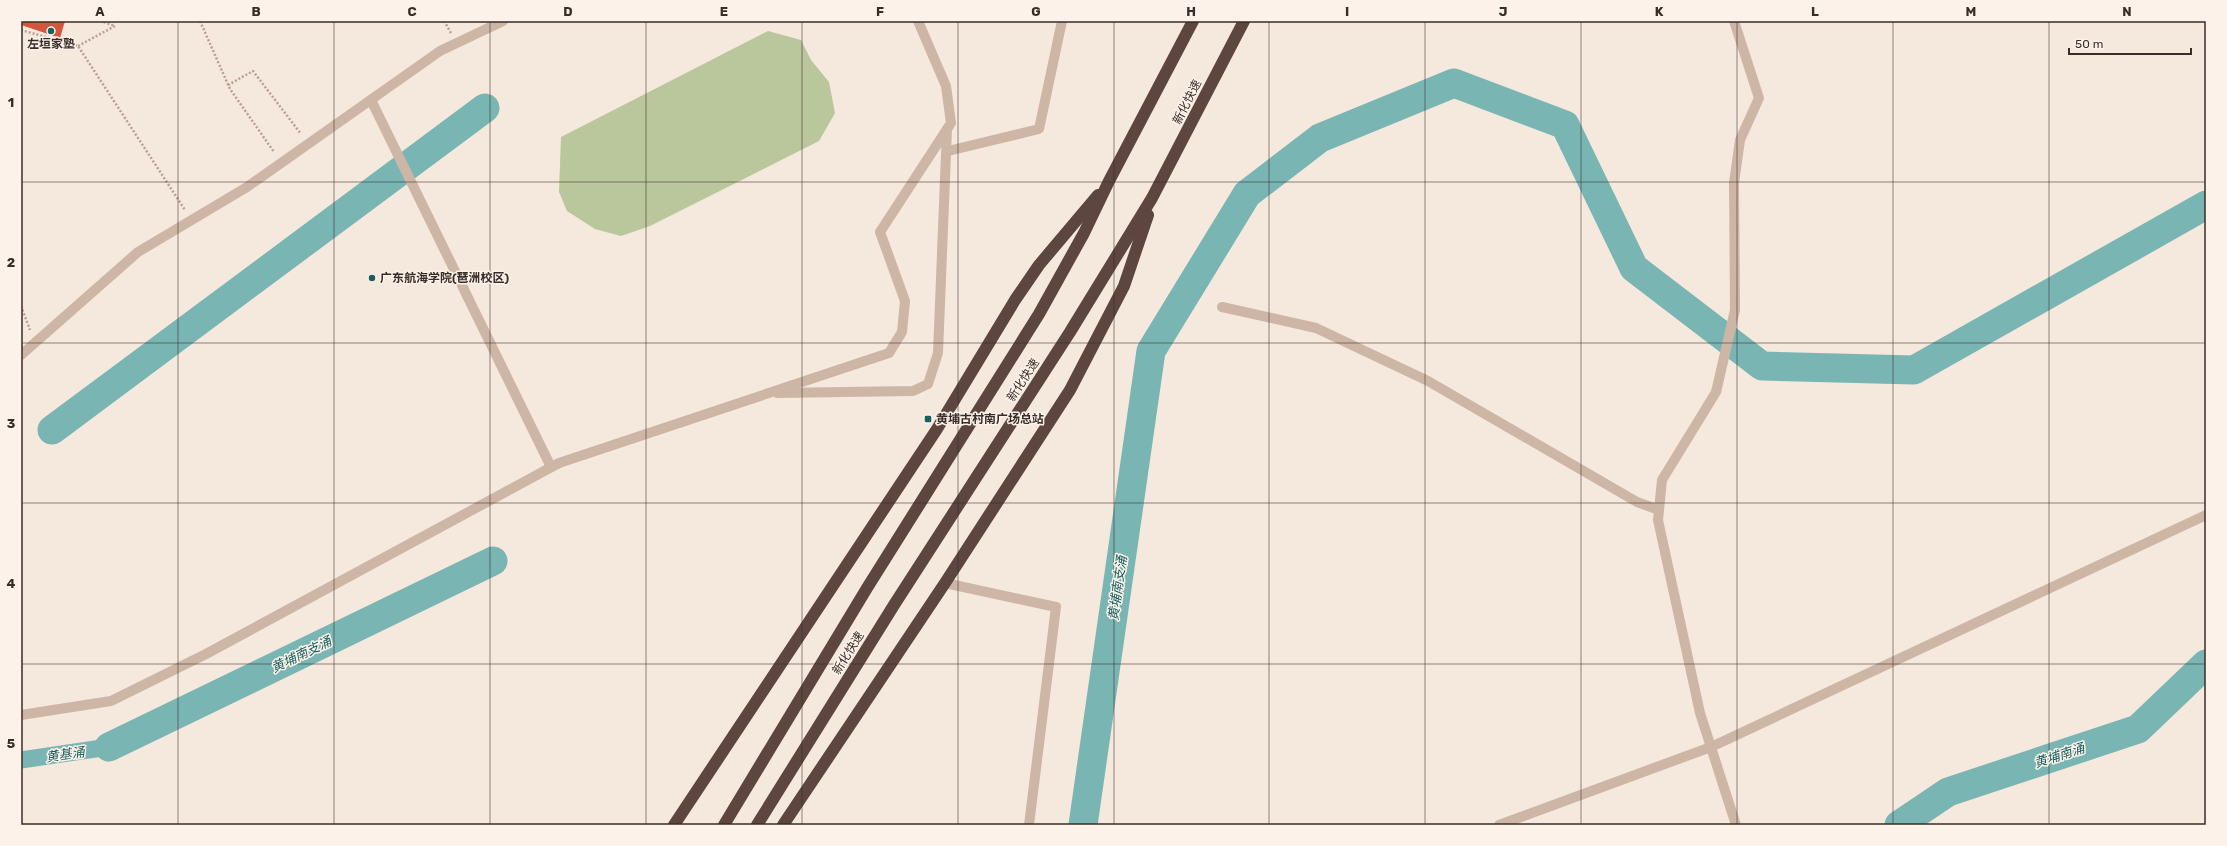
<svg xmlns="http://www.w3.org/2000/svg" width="2227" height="846" font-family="Rubik,'Noto Sans SC',sans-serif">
<rect width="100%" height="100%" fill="#f5e8dd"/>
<!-- green -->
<polygon fill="#bac69b" points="768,31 801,40 811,60 829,82 835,113 819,141 650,226 621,236 595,229 567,211 559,192 561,137"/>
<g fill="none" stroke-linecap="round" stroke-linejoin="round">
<!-- canal -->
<polyline stroke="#79b5b3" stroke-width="17" points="21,760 109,747"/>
<!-- river -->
<g stroke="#79b5b3" stroke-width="29">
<polyline points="52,430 485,108"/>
<polyline points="109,747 493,561"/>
<polyline points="1083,825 1151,351 1247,194 1320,138 1454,83 1565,125 1634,268 1762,366 1914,370 2206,205"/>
<polyline points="1899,825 1948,792 2138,729 2206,664"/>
</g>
</g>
<!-- building -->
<polygon fill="#d1573e" points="21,21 65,21 60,38 21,25"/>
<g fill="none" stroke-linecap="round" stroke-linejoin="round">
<!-- path -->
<g stroke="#baa091" stroke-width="2.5" stroke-dasharray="2 2" stroke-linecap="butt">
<polyline points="200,21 230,89 274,152"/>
<polyline points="444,21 451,33"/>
<polyline points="21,30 78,46 185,210"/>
<polyline points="78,46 115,26 101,21"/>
<polyline points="228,85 253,71 301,134"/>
<polyline points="21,306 30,330"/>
</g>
<!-- minor -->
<g stroke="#ceb6a7" stroke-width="10">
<polyline points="1734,21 1759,98 1740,140 1734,183 1735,310 1716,392 1662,480 1658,520 1700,713 1736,825"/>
<polyline points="371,100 551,467"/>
<polyline points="948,151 1039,129 1062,21"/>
<polyline points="1222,307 1316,328 1428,381 1637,502 1659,510"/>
<polyline points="21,355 138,252 247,187 440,51 503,21"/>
<polyline points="777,393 913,391 928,384 938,353 947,129"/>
<polyline points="945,583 1056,607 1029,825"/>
<polyline points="21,715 111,701 206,654 559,463 889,353 902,332 905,301 880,232 951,123 946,86 918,21"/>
<polyline points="1499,825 1711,747 2206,515"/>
</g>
<!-- highway -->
<g stroke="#5c463f" stroke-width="12">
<polyline points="674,825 937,429 1015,300 1039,265 1098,195"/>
<polyline points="724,825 867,588 1039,314 1084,233 1109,181 1193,21"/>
<polyline points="757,825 894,605 1070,332 1152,198 1244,21"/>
<polyline points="783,825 945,583 1070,390 1124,286 1148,215"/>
</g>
</g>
<!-- grid -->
<path fill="none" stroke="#3a2d28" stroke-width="1" stroke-opacity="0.55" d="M 178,21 L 178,825M 334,21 L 334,825M 490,21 L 490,825M 646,21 L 646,825M 802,21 L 802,825M 958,21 L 958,825M 1114,21 L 1114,825M 1269,21 L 1269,825M 1425,21 L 1425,825M 1581,21 L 1581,825M 1737,21 L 1737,825M 1893,21 L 1893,825M 2049,21 L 2049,825M 21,182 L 2206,182M 21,343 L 2206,343M 21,503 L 2206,503M 21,664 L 2206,664"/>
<!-- markers -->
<g fill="#196060" stroke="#fcf2ea" stroke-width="1.5">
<circle cx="51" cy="31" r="4"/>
<circle cx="372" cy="278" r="4"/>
<rect x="924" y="415" width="8" height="8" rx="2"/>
</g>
<g text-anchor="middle" stroke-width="3" stroke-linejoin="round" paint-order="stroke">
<!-- poi labels -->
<g font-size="12" font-weight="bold" fill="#3a2d28" stroke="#fcf2ea" text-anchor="start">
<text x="51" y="48" text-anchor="middle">左垣家塾</text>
<text x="380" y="282">广东航海学院(琶洲校区)</text>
<text x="936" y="423">黄埔古村南广场总站</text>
</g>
<!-- street labels -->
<g font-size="12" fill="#3a2d28" stroke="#fcf2ea">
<text transform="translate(1187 102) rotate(-63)" y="4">新化快速</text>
<text transform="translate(1023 380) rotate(-57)" y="4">新化快速</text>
<text transform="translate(848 653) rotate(-58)" y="4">新化快速</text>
</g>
<!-- water labels -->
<g font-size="13" font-style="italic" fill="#196060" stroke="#fcf2ea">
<text transform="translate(1117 588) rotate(-82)" y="5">黄埔南支涌</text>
<text transform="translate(301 654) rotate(-26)" y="5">黄埔南支涌</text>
<text transform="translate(65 754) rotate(-8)" y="5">黄基涌</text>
<text transform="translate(2059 755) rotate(-18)" y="5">黄埔南涌</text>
</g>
</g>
<!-- border -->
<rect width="2227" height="846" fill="none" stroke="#fcf2ea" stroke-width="44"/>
<!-- scale -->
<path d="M2069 48v6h122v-6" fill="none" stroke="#3a2d28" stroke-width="2"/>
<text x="2075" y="48" font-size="12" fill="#3a2d28" stroke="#fcf2ea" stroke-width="3" paint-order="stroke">50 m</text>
<rect x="22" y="22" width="2183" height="802" fill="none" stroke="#3a2d28" stroke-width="1.5"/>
<g font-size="13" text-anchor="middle" font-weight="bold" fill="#3a2d28">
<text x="100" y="16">A</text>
<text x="256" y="16">B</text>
<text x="412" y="16">C</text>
<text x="568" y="16">D</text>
<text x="724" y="16">E</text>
<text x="880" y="16">F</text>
<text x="1036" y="16">G</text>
<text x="1191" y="16">H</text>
<text x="1347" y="16">I</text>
<text x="1503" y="16">J</text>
<text x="1659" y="16">K</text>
<text x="1815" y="16">L</text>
<text x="1971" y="16">M</text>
<text x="2127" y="16">N</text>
<text x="11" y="107">1</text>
<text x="11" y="267">2</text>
<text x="11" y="428">3</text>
<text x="11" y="588">4</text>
<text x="11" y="748">5</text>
</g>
</svg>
